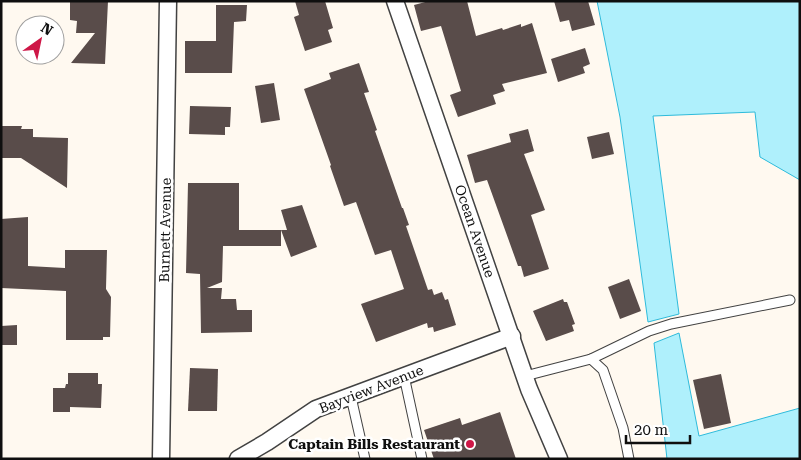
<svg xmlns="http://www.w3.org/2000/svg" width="801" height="460" font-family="'Roboto Serif',serif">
<rect width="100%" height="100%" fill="#fff9f0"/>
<!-- water -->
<g fill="#aff0fc" stroke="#2ebbdb">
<polygon points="597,1 800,1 800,180 760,157 755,112 653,116 679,314 648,322 620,117"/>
<polygon points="679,333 699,436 800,408 800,459 667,459 654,343"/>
</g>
<!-- building -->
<g fill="#594c4a">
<polygon points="70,1 108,1 105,64 71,63 95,33 76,33 77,21 70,20"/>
<polygon points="295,1 325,1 333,28 328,30 332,42 305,51 294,17 299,15"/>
<polygon points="429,1 467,1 476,36 502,28 503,30 521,24 521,27 532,23 547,73 502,84 505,91 493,95 496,104 458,117 450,95 461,91 441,26 421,31 414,5"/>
<polygon points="554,1 588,1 595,25 572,31 569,20 560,22"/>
<polygon points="216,5 247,5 246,21 234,22 232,73 185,73 185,41 216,41"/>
<polygon points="585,48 590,64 583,67 585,73 558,82 551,59"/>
<polygon points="359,63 369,92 364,93 377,130 375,131 402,208 403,208 409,225 406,226 428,290 432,289 434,295 442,292 445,300 448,299 456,325 434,332 433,327 428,328 427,323 376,342 361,304 404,289 391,250 375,255 356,202 344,206 330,166 331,165 304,89 331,79 329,73"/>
<polygon points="274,83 280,120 261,123 255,86"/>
<polygon points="190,106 231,107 230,127 225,127 225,135 189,134"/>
<polygon points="1,126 22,126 21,129 33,129 33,137 68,138 67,188 21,158 1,158"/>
<polygon points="528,129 534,151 524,154 545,210 531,215 549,269 524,277 521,266 518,266 487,180 475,183 467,155 511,142 509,134"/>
<polygon points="609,132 614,154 592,159 587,137"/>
<polygon points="188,183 239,183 239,230 281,230 281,246 223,246 222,282 207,288 222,288 221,299 236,299 237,310 252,310 252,332 201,333 200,274 186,273"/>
<polygon points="302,205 317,247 291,257 281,230 287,230 281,210"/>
<polygon points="28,217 28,266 65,268 65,250 107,250 106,289 111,297 110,337 103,337 103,340 66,340 66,291 1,288 1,219"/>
<polygon points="629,279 641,311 620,319 608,287"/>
<polygon points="563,299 564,302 567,302 575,324 572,325 574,331 546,341 533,311"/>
<polygon points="17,325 17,345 1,345 1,326"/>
<polygon points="190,368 218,369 217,411 188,411"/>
<polygon points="68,373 98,373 98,384 102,384 101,408 70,407 70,412 53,412 53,388 65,388 66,384 68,384"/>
<polygon points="721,374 731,423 704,429 693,380"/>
<polygon points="500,412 516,459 434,459 424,430 460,418 462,425"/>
</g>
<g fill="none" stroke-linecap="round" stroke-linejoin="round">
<defs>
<g id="service">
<polyline points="591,359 649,331 671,324 790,300"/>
<polyline points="404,376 422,459"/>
<polyline points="525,376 591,359 603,370 623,428 629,459"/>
<polyline points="351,397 365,459"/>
</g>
<g id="minor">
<polyline points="395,1 529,389 559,459"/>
<polyline points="161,459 168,1"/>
<polyline points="238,459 267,442 316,409 512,336"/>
</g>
</defs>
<!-- service casing -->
<use href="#service" stroke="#424242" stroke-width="11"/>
<!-- minor casing -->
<use href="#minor" stroke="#424242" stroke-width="19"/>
<!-- service -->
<use href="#service" stroke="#fff" stroke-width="9"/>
<!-- minor -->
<use href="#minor" stroke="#fff" stroke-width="16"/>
</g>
<!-- markers -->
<circle fill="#ce1747" stroke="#fff" stroke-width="2" cx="470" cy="444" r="5"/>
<g text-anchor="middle" stroke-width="5" stroke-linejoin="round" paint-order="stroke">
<!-- street labels -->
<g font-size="14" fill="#0f0f0f" stroke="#fff">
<text transform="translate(165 230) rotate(-89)" y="5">Burnett Avenue</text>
<text transform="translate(475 231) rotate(71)" y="5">Ocean Avenue</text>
<text transform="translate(371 389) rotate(-21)" y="5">Bayview Avenue</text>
</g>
<!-- poi labels -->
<g font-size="14" font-weight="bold" fill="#0f0f0f" stroke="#fff" text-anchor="end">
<text x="460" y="449">Captain Bills Restaurant</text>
</g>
</g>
<!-- border -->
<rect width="801" height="460" fill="none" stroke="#0f0f0f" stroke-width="5"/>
<!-- north arrow -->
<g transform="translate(40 40) rotate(33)"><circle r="24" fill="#ffffff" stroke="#9f9f9f"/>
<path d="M0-4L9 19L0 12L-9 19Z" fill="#ce1747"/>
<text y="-8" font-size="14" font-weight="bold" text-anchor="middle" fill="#0f0f0f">N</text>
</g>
<!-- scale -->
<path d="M626 435v8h64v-8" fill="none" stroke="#0f0f0f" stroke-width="2.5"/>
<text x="634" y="435" font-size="15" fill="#0f0f0f" stroke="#ffffff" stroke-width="4" paint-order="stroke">20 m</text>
</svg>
